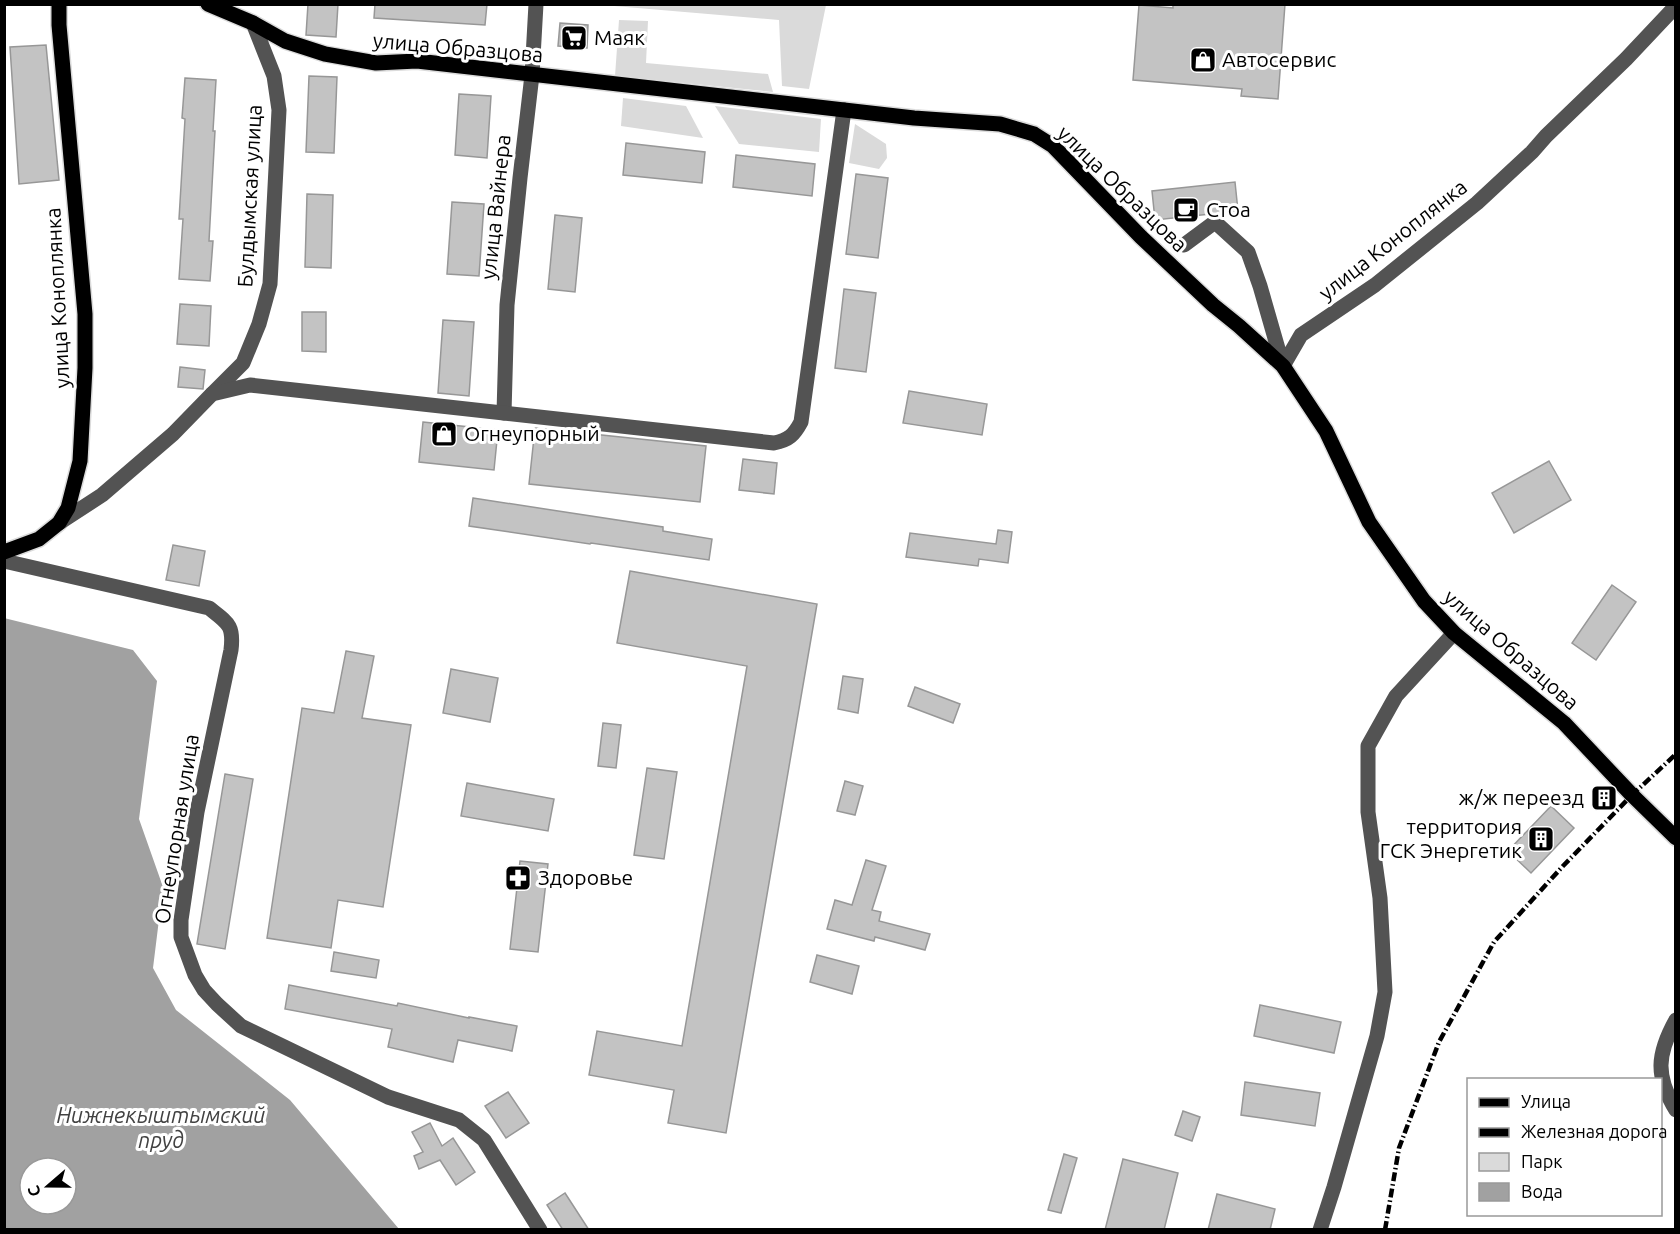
<svg xmlns="http://www.w3.org/2000/svg" width="1680" height="1234" font-family="Ubuntu,sans-serif">
<rect width="100%" height="100%" fill="#fff"/>
<!-- green -->
<g fill="#dadada">
<polygon points="614,4 826,5 809,89 782,86 779,20 614,6"/>
<polygon points="619,20 648,21 646,63 768,74 773,92 615,76"/>
<polygon points="623,98 686,106 703,138 621,126"/>
<polygon points="715,106 821,119 819,152 739,144"/>
<polygon points="855,124 886,144 887,158 879,169 849,163"/>
</g>
<!-- water -->
<path fill="#a1a1a1" fill-rule="evenodd" d="M 4,618 L 133,650 L 157,681 L 139,819 L 163,887 L 153,968 L 176,1010 L 290,1100 L 399,1229 L 5,1229 ZM 30,1168 L 66,1168 L 66,1204 L 30,1204 Z"/>
<!-- building -->
<g fill="#c3c3c3" stroke="#979797" stroke-width="1.5">
<polygon points="308,4 338,4 336,37 306,35"/>
<polygon points="375,4 487,4 485,25 374,18"/>
<polygon points="1173,4 1285,4 1278,99 1241,96 1242,89 1133,80 1139,5 1173,8"/>
<polygon points="560,23 588,25 587,48 558,46"/>
<polygon points="46,45 59,180 19,184 10,47"/>
<polygon points="309,76 337,77 334,153 306,152"/>
<polygon points="185,78 216,80 213,131 215,131 209,241 213,241 210,281 179,279 183,219 179,219 185,119 182,118"/>
<polygon points="459,94 491,96 487,158 455,155"/>
<polygon points="626,143 705,152 702,183 623,175"/>
<polygon points="736,155 815,164 812,196 733,187"/>
<polygon points="856,174 888,178 878,258 846,254"/>
<polygon points="1235,182 1238,211 1155,220 1152,191"/>
<polygon points="307,194 333,195 331,268 305,267"/>
<polygon points="452,202 484,204 479,276 447,274"/>
<polygon points="555,215 582,218 575,292 548,289"/>
<polygon points="844,289 876,293 866,372 835,368"/>
<polygon points="180,304 211,306 209,346 177,344"/>
<polygon points="302,312 326,312 326,352 302,351"/>
<polygon points="443,320 474,322 469,396 438,393"/>
<polygon points="180,367 205,370 203,389 178,387"/>
<polygon points="909,391 987,404 982,435 903,423"/>
<polygon points="423,422 498,430 494,470 419,462"/>
<polygon points="535,428 706,446 700,502 529,484"/>
<polygon points="743,459 777,463 774,494 739,490"/>
<polygon points="1549,461 1571,500 1514,533 1492,493"/>
<polygon points="473,498 663,527 663,531 712,539 709,560 591,543 590,544 469,526"/>
<polygon points="998,530 1012,532 1008,563 979,559 978,566 906,557 910,533 996,544"/>
<polygon points="173,545 205,551 199,586 166,580"/>
<polygon points="630,571 817,604 726,1133 668,1123 674,1090 589,1075 597,1031 682,1046 747,666 617,643"/>
<polygon points="1612,585 1636,602 1596,660 1572,643"/>
<polygon points="346,651 374,656 362,718 411,725 383,907 338,900 331,948 267,938 302,708 334,713"/>
<polygon points="451,669 498,678 490,722 443,713"/>
<polygon points="843,676 863,679 858,713 838,709"/>
<polygon points="915,687 960,704 953,723 908,706"/>
<polygon points="603,723 621,725 616,768 598,766"/>
<polygon points="647,768 677,772 664,859 634,855"/>
<polygon points="225,774 253,779 225,949 197,944"/>
<polygon points="845,781 863,786 855,815 837,811"/>
<polygon points="467,783 554,799 548,831 461,816"/>
<polygon points="1604,788 1614,797 1603,809 1593,799"/>
<polygon points="1551,806 1574,828 1531,873 1508,851"/>
<polygon points="866,860 886,866 872,910 881,912 879,921 930,934 925,950 875,937 874,941 827,929 835,900 852,905"/>
<polygon points="520,861 548,864 538,952 510,949"/>
<polygon points="334,952 379,960 376,978 331,971"/>
<polygon points="817,955 859,966 852,994 810,982"/>
<polygon points="289,985 397,1006 398,1003 469,1018 469,1017 517,1026 512,1051 458,1040 453,1062 388,1047 392,1029 285,1009"/>
<polygon points="1260,1005 1341,1022 1334,1053 1254,1036"/>
<polygon points="1245,1082 1320,1093 1315,1126 1241,1115"/>
<polygon points="508,1092 529,1123 506,1138 485,1106"/>
<polygon points="1183,1111 1200,1117 1192,1141 1175,1135"/>
<polygon points="430,1123 442,1146 453,1138 475,1172 456,1185 440,1160 419,1169 414,1156 423,1152 412,1132"/>
<polygon points="1064,1154 1077,1158 1061,1213 1048,1210"/>
<polygon points="1123,1159 1178,1173 1164,1230 1105,1230"/>
<polygon points="565,1193 589,1230 563,1230 547,1205"/>
<polygon points="1217,1194 1275,1209 1270,1230 1208,1230"/>
</g>
<g fill="none" stroke-linecap="round" stroke-linejoin="round">
<defs>
<g id="major">
<polyline points="208,4 253,23 285,41 325,54 376,63 417,61 914,118 1000,124 1034,134 1053,146 1141,237 1213,305 1239,326 1283,366 1326,431 1369,522 1424,601 1454,633 1564,723 1632,795 1676,838"/>
<polyline points="4,552 39,539 59,523 68,508 80,461 85,368 85,314 59,25 59,4"/>
</g>
</defs>
<!-- major casing -->
<use href="#major" stroke="#dbdbdb" stroke-width="18"/>
<!-- minor -->
<g stroke="#535353" stroke-width="15">
<polyline points="1184,245 1215,222 1248,252 1260,286 1283,366 1301,335 1375,285 1477,203 1532,152 1546,136 1626,59 1676,6"/>
<polyline points="212,394 243,363 259,324 270,284 279,110 274,76 253,23"/>
<polyline points="504,413 507,305 520,178 532,75 536,4"/>
<path d="M 59,523 L 102,495 L 173,434 L 212,394 L 250,385 L 774,443 C 789,440 794,435 801,422 L 844,110"/>
<path d="M 4,561 L 209,608 C 228,623 234,625 231,650 L 197,812 L 181,920 L 181,937 L 195,975 L 204,990 L 217,1004 L 241,1026 L 388,1097 L 459,1120 L 484,1140 L 540,1230"/>
<path d="M 1676,1020 C 1657,1054 1655,1076 1676,1110"/>
<polyline points="1320,1230 1334,1187 1377,1036 1385,992 1380,898 1368,812 1368,746 1396,696 1454,633"/>
</g>
<!-- major -->
<use href="#major" stroke="#000" stroke-width="15"/>
<!-- rail -->
<polyline stroke="#000" stroke-width="4.5" stroke-dasharray="9 3 1.5 3" stroke-linecap="butt" points="1385,1230 1399,1148 1439,1042 1494,942 1563,866 1632,795 1676,754"/>
</g>
<!-- icons -->
<defs>
<symbol id="supermarket-square" viewBox="-11 -11 22 22"><rect x="-9" y="-9" width="18" height="18" rx="4" fill="#000" stroke="#fff"/><path d="M-6-5.5h2.5l.6 2H6L4.5 2H-2.5L-4.4-4H-6ZM-1.5 3.2a1.3 1.3 0 1 0 .1 0ZM3 3.2a1.3 1.3 0 1 0 .1 0Z" fill="#fff"/></symbol>
<symbol id="shop-square" viewBox="-11 -11 22 22"><rect x="-9" y="-9" width="18" height="18" rx="4" fill="#000" stroke="#fff"/><path d="M-5-2.5h2.3a2.7 3.5 0 0 1 5.4 0H5L5.5 6h-11ZM-1.5-2.5h3a1.5 2.3 0 0 0-3 0Z" fill="#fff"/></symbol>
<symbol id="cafe-square" viewBox="-11 -11 22 22"><rect x="-9" y="-9" width="18" height="18" rx="4" fill="#000" stroke="#fff"/><path d="M-5.5-4.5H6V0H3Q3 3.5 0 3.5H-2.5Q-5.5 3.5-5.5 0ZM3-3.2v2h1.7v-2ZM-6 4.5H4V6H-6Z" fill="#fff"/></symbol>
<symbol id="building-square" viewBox="-11 -11 22 22"><rect x="-9" y="-9" width="18" height="18" rx="4" fill="#000" stroke="#fff"/><path d="M-4-6H4V6H1V3H-1V6H-4ZM-2.5-4.3h1.7v1.8h-1.7ZM.8-4.3h1.7v1.8H.8ZM-2.5-1h1.7V.8h-1.7ZM.8-1h1.7V.8H.8Z" fill="#fff"/></symbol>
<symbol id="pharmacy-square" viewBox="-11 -11 22 22"><rect x="-9" y="-9" width="18" height="18" rx="4" fill="#000" stroke="#fff"/><path d="M-2-6h4v4h4v4h-4v4h-4v-4h-4v-4h4Z" fill="#fff"/></symbol>
</defs>
<g fill-rule="evenodd">
<use href="#supermarket-square" x="559" y="23" width="30" height="30"/>
<use href="#shop-square" x="1188" y="45" width="30" height="30"/>
<use href="#cafe-square" x="1171" y="195" width="30" height="30"/>
<use href="#shop-square" x="429" y="419" width="30" height="30"/>
<use href="#building-square" x="1589" y="783" width="30" height="30"/>
<use href="#building-square" x="1526" y="824" width="30" height="30"/>
<use href="#pharmacy-square" x="503" y="863" width="30" height="30"/>
</g>
<g text-anchor="middle" stroke-width="6" stroke-linejoin="round" paint-order="stroke">
<!-- poi labels -->
<g font-size="21" fill="#000" stroke="#fff" text-anchor="start">
<text x="594" y="45">Маяк</text>
<text x="1222" y="67">Автосервис</text>
<text x="1206" y="217">Стоа</text>
<text x="464" y="441">Огнеупорный</text>
<text x="1584" y="805" text-anchor="end">ж/ж переезд</text>
<text x="1522" y="834" text-anchor="end">территория<tspan x="1522" dy="24">ГСК Энергетик</tspan></text>
<text x="538" y="885">Здоровье</text>
</g>
<!-- street labels -->
<g font-size="21" fill="#000" stroke="#fff">
<text transform="translate(458 48) rotate(5)" y="7">улица Образцова</text>
<text transform="translate(1122 189) rotate(44)" y="7">улица Образцова</text>
<text transform="translate(250 196) rotate(-87)" y="7">Булдымская улица</text>
<text transform="translate(496 207) rotate(-84)" y="7">улица Вайнера</text>
<text transform="translate(1393 240) rotate(-38)" y="7">улица Коноплянка</text>
<text transform="translate(58 298) rotate(-93)" y="7">улица Коноплянка</text>
<text transform="translate(1511 650) rotate(41)" y="7">улица Образцова</text>
<text transform="translate(177 829) rotate(-81)" y="7">Огнеупорная улица</text>
</g>
<!-- water labels -->
<g font-size="22" font-style="italic" fill="#424242" stroke="#fff">
<text x="161" y="1123">Нижнекыштымский<tspan x="161" dy="25">пруд</tspan></text>
</g>
</g>
<!-- border -->
<rect width="1680" height="1234" fill="none" stroke="#000000" stroke-width="12"/>
<!-- legend -->
<rect x="1467" y="1078" width="195" height="138" fill="#ffffff" stroke="#999999" stroke-width="1.5"/>
<rect x="1479" y="1098" width="30" height="9" fill="#000000" stroke="#999999" stroke-width="1.5"/>
<text x="1521" y="1108" font-size="18" fill="#000000">Улица</text>
<rect x="1479" y="1128" width="30" height="9" fill="#000000" stroke="#999999" stroke-width="1.5"/>
<text x="1521" y="1138" font-size="18" fill="#000000">Железная дорога</text>
<rect x="1479" y="1153" width="30" height="18" fill="#dadada" stroke="#999999" stroke-width="1.5"/>
<text x="1521" y="1168" font-size="18" fill="#000000">Парк</text>
<rect x="1479" y="1183" width="30" height="18" fill="#a1a1a1" stroke="#999999" stroke-width="1.5"/>
<text x="1521" y="1198" font-size="18" fill="#000000">Вода</text>
<!-- north arrow -->
<g transform="translate(48 1186) rotate(250)"><circle r="28" fill="#ffffff" stroke="#999999" stroke-width="1.5"/>
<path d="M0-4.5L10 22L0 15L-10 22Z" fill="#000000"/>
<text y="-9" font-size="16" font-weight="bold" text-anchor="middle" fill="#000000">С</text>
</g>
</svg>
